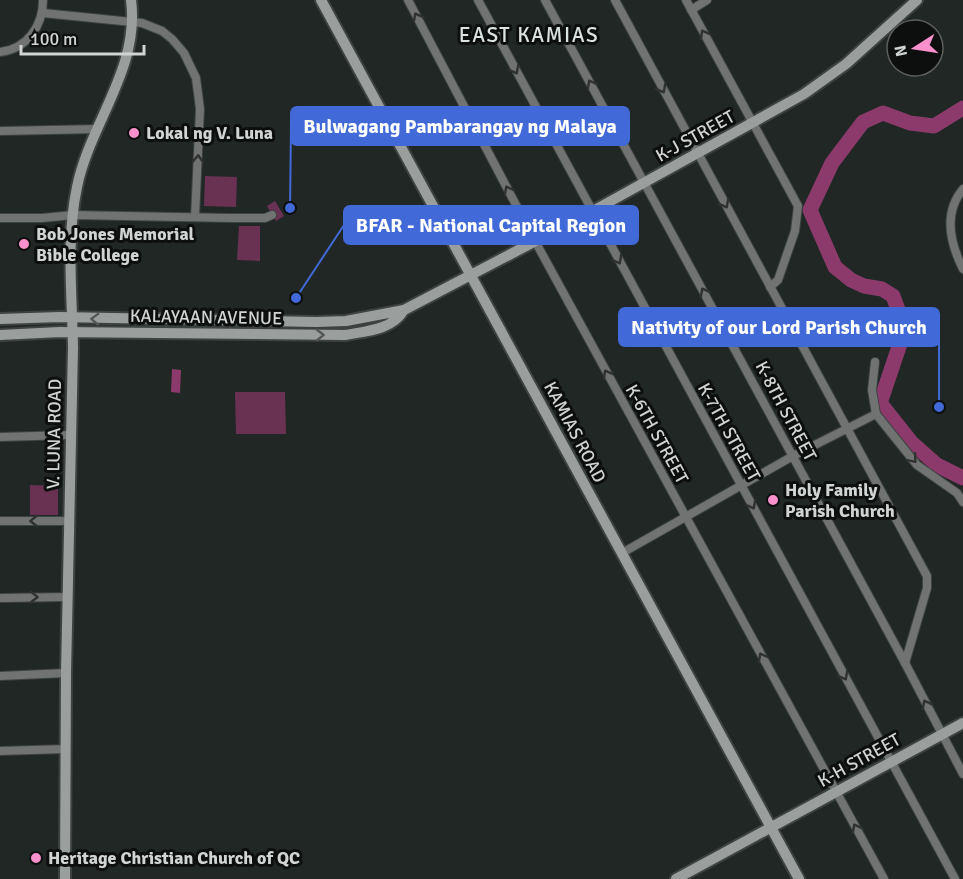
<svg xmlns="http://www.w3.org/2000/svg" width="963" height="879" font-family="Signika,sans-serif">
<rect width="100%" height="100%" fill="#212725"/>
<!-- green -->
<g fill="#693252">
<polygon points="205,176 237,177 236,207 204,206"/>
<polygon points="275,201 284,216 276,221 267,206"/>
<polygon points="239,226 260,226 260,261 237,260"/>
<polygon points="235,392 285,392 286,434 236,434"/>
<polygon points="30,485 58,486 58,515 30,515"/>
</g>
<!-- water -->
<polygon fill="#8c3a6b" points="172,369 181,370 180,393 171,392"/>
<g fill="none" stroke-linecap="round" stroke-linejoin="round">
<!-- river -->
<polyline stroke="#8c3a6b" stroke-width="15" points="963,108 934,126 910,123 883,113 863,122 832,163 810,210 835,267 851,280 864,286 882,289 893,296 905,329 880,403 911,442 937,465 963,478"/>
<defs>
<g id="street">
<polyline points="408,0 535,241 884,879"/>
<polyline points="478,0 955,879"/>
<polyline points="545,0 905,663 963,774"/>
<polyline points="615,0 927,576 927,588 905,663"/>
<polyline points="686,0 798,206 795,231 778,280 770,287"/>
<polyline points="691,10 707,0"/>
<polyline points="43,13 142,23 162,31 172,39 184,53 196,78 200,109 195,217"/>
<path d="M 0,52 C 27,49 43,26 43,0"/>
<polyline points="0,131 98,129"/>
<path d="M 963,189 C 943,213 950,243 963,269"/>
<polyline points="0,218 42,218 73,215 230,218 265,218 272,215"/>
<polyline points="875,362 872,390 876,414 917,465 957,493 963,502"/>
<polyline points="0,437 70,435"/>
<polyline points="0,521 69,521"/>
<polyline points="622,553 793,456 876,414"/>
<polyline points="0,598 68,597"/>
<polyline points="0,676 66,673"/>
<polyline points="0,751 66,749"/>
</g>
<g id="secondary">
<polyline points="321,0 799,879"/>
<polyline points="0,319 60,317 316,322 346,321 404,310 591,212 804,94 846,64 917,0"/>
<path d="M 0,335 L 60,332 L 345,335 C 367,331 392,330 404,310"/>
<path d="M 65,879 L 66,673 L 73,347 C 72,294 66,239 77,187 C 90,123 140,69 131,0"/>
<polyline points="676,879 963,723"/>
</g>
</defs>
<!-- street casing -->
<use href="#street" stroke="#3d4341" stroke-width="10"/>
<!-- secondary casing -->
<use href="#secondary" stroke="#3d4341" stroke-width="14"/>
<!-- street -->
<use href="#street" stroke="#707372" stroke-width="8"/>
<!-- secondary -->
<use href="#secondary" stroke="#9a9f9d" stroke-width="10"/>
</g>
<!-- one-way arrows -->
<defs><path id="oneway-chevron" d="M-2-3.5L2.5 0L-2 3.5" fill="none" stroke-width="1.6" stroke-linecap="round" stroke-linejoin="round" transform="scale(1.5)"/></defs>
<g stroke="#303231">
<use href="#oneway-chevron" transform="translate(417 17) rotate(-118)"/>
<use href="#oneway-chevron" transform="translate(704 34) rotate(-119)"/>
<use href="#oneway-chevron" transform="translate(515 70) rotate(62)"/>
<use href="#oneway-chevron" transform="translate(591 84) rotate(-119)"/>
<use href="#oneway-chevron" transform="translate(662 89) rotate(62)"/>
<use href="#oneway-chevron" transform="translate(198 159) rotate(-88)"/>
<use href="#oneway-chevron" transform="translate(508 190) rotate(-118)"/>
<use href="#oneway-chevron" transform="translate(725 204) rotate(61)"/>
<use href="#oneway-chevron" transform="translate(618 260) rotate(61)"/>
<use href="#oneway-chevron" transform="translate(704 292) rotate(-118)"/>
<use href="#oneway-chevron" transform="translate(607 374) rotate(-119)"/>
<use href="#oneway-chevron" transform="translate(913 459) rotate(49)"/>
<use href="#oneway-chevron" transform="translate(752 505) rotate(62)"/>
<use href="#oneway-chevron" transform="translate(34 521) rotate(179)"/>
<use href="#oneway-chevron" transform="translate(34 597) rotate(1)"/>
<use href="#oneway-chevron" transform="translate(762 657) rotate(-119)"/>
<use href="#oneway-chevron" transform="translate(844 676) rotate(62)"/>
<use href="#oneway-chevron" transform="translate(926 704) rotate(-117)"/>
<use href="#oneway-chevron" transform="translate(856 828) rotate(-118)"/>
</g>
<g stroke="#545756">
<use href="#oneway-chevron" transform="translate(95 319) rotate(-178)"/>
<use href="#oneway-chevron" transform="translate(320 335) rotate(-1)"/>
</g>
<!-- markers -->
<g fill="#f890cb" stroke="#0d0f0e" stroke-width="2">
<circle cx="134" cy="133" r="6"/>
<circle cx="24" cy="244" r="6"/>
<circle cx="773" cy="500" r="6"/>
<circle cx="36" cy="858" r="6"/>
</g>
<g text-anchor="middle" stroke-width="6" stroke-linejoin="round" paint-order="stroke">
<!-- poi labels -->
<g font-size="18" font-weight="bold" fill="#d0d4d2" stroke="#0d0f0e" text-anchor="start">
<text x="146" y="139">Lokal ng V. Luna</text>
<text x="36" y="240">Bob Jones Memorial<tspan x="36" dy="21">Bible College</tspan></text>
<text x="785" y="496">Holy Family<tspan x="785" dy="21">Parish Church</tspan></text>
<text x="48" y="864">Heritage Christian Church of QC</text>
</g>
<!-- street labels -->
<g font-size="18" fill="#d0d4d2" stroke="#0d0f0e">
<text transform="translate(695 136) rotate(-29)" y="6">K-J STREET</text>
<text transform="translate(206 317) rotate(1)" y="6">KALAYAAN AVENUE</text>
<text transform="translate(786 411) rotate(62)" y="6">K-8TH STREET</text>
<text transform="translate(575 432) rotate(62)" y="6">KAMIAS ROAD</text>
<text transform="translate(729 432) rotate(61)" y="6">K-7TH STREET</text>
<text transform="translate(54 434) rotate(-89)" y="6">V. LUNA ROAD</text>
<text transform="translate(657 434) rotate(61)" y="6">K-6TH STREET</text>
<text transform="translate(859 760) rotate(-29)" y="6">K-H STREET</text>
</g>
<!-- quarter labels -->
<g font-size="21" letter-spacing="1.5" fill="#dbe3e0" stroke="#0d0f0e">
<text x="529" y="42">EAST KAMIAS</text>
</g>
</g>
<!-- callouts -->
<path fill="none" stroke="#4169d7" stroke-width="2" d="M290 208L291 126M296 298L344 225M939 407L939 327"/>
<g fill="#4169d7" stroke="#0d0f0e" stroke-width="2">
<circle cx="290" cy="208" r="6"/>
<circle cx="296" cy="298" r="6"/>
<circle cx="939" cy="407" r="6"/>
</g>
<g fill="#4169d7" stroke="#4169d7" stroke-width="2">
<rect x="291" y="107" width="338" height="38" rx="6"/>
<rect x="344" y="206" width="294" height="38" rx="6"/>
<rect x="619" y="308" width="320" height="38" rx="6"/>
</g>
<g font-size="20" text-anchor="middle" font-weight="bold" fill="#fff">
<text x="460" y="133">Bulwagang Pambarangay ng Malaya</text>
<text x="491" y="232">BFAR - National Capital Region</text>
<text x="779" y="334">Nativity of our Lord Parish Church</text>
</g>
<!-- north arrow -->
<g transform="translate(915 48) rotate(258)"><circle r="28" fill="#0d0f0e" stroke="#5b5e5c" stroke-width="1.5"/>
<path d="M0-4.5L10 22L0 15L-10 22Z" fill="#f890cb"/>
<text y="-9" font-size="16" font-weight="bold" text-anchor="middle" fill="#d0d4d2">N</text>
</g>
<!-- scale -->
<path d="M21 45v9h123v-9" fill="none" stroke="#d0d4d2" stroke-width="3"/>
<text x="30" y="45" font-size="18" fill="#d0d4d2" stroke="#0d0f0e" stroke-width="4.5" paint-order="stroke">100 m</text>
</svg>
